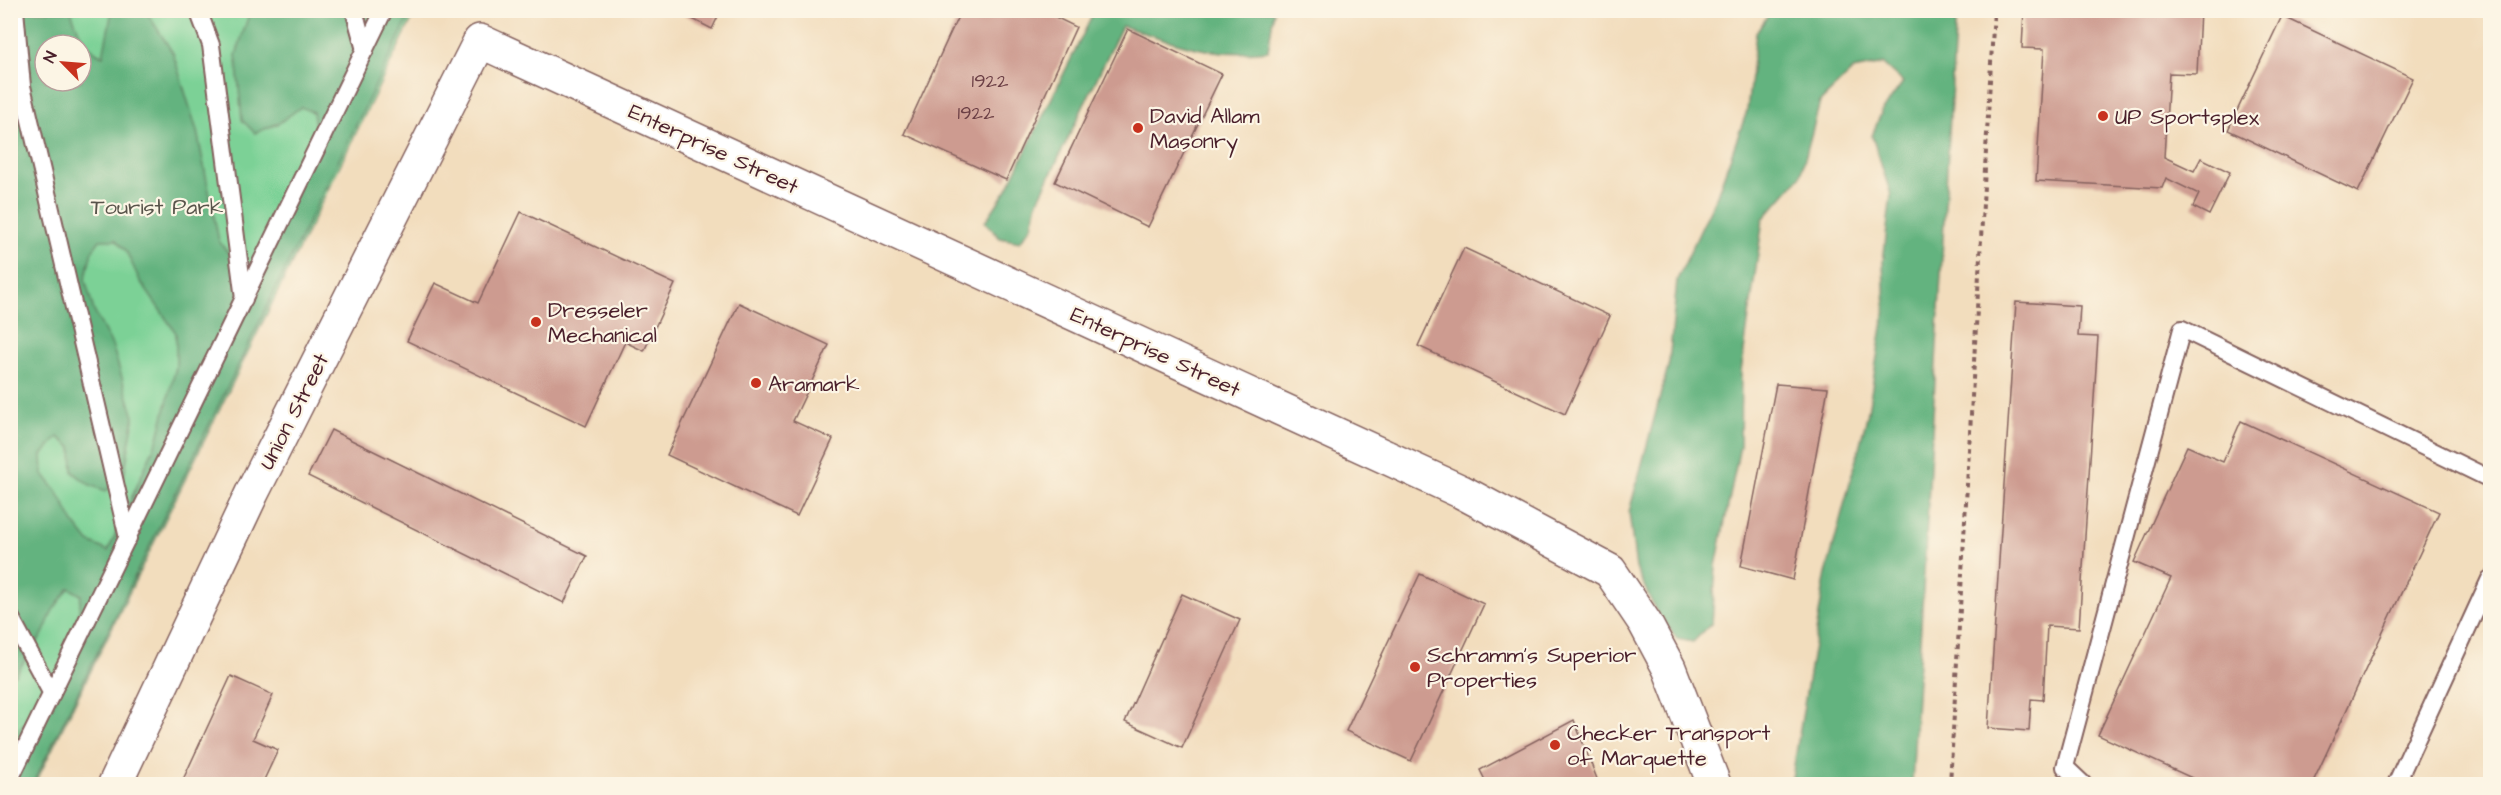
<svg xmlns="http://www.w3.org/2000/svg" width="2501" height="795" font-family="'Architects Daughter',sans-serif">
<rect width="100%" height="100%" fill="#fcf5e5"/>
<filter id="ink" filterUnits="userSpaceOnUse"><feTurbulence type="fractalNoise" baseFrequency=".0167" numOctaves="2"/><feDisplacementMap in="SourceGraphic" scale="12" xChannelSelector="R" yChannelSelector="G"/><feConvolveMatrix kernelMatrix="1 2 1 2 8 2 1 2 1" color-interpolation-filters="sRGB"/></filter>
<filter id="wash" filterUnits="userSpaceOnUse"><feTurbulence type="fractalNoise" baseFrequency=".008" numOctaves="4" result="noise"/><feDisplacementMap in="SourceGraphic" scale="24" xChannelSelector="R" yChannelSelector="G"/><feGaussianBlur stdDeviation="1.35" result="paint"/><feColorMatrix in="noise" values="0 0 0 0 0 0 0 0 0 0 0 0 0 0 0 0 0 1.4 0 .05"/><feComposite in="paint" operator="in"/></filter>
<g filter="url(#wash)">
<rect width="100%" height="100%" fill="#f2ddbd"/>
<!-- green -->
<path fill="#7bd196" stroke="#627860" stroke-width="1.5" fill-rule="evenodd" d="M 10,11 L 416,11 L 35,784 L 10,784 ZM 45,45 L 81,45 L 81,81 L 45,81 Z"/>
<!-- forest -->
<g fill="#64b37f" stroke="#576955" stroke-width="1.5" fill-rule="evenodd">
<path d="M 1095,10 L 1274,11 L 1268,51 C 1208,58 1178,43 1122,26 L 1037,203 L 1032,226 L 1020,242 L 1000,238 L 985,222 L 1007,189 Z"/>
<path d="M 11,11 L 71,11 C 78,30 83,47 103,56 L 112,11 L 146,11 L 173,53 L 197,131 L 219,241 L 248,278 L 316,134 L 313,112 L 301,107 L 279,123 L 255,133 L 242,120 L 236,55 L 250,11 L 412,11 L 33,784 L 11,784 L 10,730 L 15,731 L 37,715 L 76,634 L 81,595 L 69,588 L 53,610 L 43,634 L 15,675 L 11,675 ZM 45,45 L 81,45 L 81,81 L 45,81 ZM 100,240 L 116,240 L 126,251 L 140,281 L 176,333 L 176,367 L 158,438 L 108,551 L 89,542 L 74,523 L 58,493 L 43,474 L 42,455 L 58,437 L 72,448 L 73,472 L 90,485 L 106,491 L 124,476 L 134,417 L 112,345 L 94,311 L 85,279 L 92,251 Z"/>
<polygon points="1771,11 1956,11 1912,784 1791,784 1825,578 1867,417 1885,309 1883,262 1891,195 1872,136 1882,111 1903,82 1883,64 1853,70 1820,102 1800,177 1763,219 1741,372 1740,446 1716,566 1712,623 1693,642 1677,639 1655,609 1636,568 1629,512 1669,363 1677,280 1717,195 1747,111 1756,33"/>
</g>
<g id="blocks">
<!-- building -->
<g fill="#cd9b90">
<polygon points="675,10 721,10 712,29"/>
<polygon points="961,10 1041,10 1076,27 1006,180 904,134"/>
<polygon points="2024,10 2200,10 2197,74 2169,73 2164,157 2194,171 2201,158 2230,172 2209,215 2193,207 2199,194 2166,178 2162,188 2036,181 2044,49 2022,48"/>
<polygon points="2282,16 2413,78 2358,192 2228,130"/>
<polygon points="1128,29 1222,74 1148,227 1055,182"/>
<polygon points="521,212 675,284 644,351 625,342 586,426 407,341 435,283 478,303"/>
<polygon points="1464,248 1610,316 1565,414 1418,346"/>
<polygon points="2016,302 2080,306 2078,336 2098,337 2079,628 2047,626 2043,700 2031,699 2029,731 1988,728"/>
<polygon points="739,303 829,345 793,421 833,439 797,516 667,455"/>
<polygon points="1776,384 1828,388 1793,580 1741,566"/>
<polygon points="2241,421 2439,512 2312,784 2205,784 2098,735 2171,578 2134,562 2187,446 2223,462"/>
<polygon points="331,430 587,556 564,603 308,476"/>
<polygon points="1420,574 1484,604 1411,761 1346,731"/>
<polygon points="1182,594 1240,620 1182,748 1125,722"/>
<polygon points="231,676 273,695 253,739 278,750 262,784 181,784"/>
<polygon points="1574,720 1599,784 1487,784 1480,770"/>
</g>
</g>
</g>
<g filter="url(#ink)">
<use href="#blocks" fill-opacity="0" stroke="#85625e" stroke-width="1.5"/>
<g fill="none" stroke-linecap="round" stroke-linejoin="round">
<defs>
<g id="lane">
<polyline points="15,10 22,86 128,538"/>
<polyline points="198,10 211,45 244,299"/>
<polyline points="354,10 365,50"/>
<polyline points="10,616 52,694"/>
<polyline points="10,779 384,10"/>
<polyline points="2083,784 2065,767 2182,329 2490,479"/>
<polyline points="2396,784 2490,579"/>
</g>
<polyline id="street" points="115,784 252,493 480,41 1462,492 1610,571 1645,623 1669,668 1714,784"/>
</defs>
<!-- lane casing -->
<use href="#lane" stroke="#85625e" stroke-width="20"/>
<!-- street casing -->
<use href="#street" stroke="#85625e" stroke-width="36"/>
<!-- path -->
<polyline stroke="#85625e" stroke-width="4" stroke-dasharray="4.5 4.5" stroke-linecap="butt" points="1950,784 1994,10"/>
<!-- lane -->
<use href="#lane" stroke="#fff" stroke-width="16"/>
<!-- street -->
<use href="#street" stroke="#fff" stroke-width="33"/>
</g>
</g>
<!-- markers -->
<g fill="#c8321e" stroke="#fcf5e5" stroke-width="2">
<circle cx="2103" cy="116" r="6"/>
<circle cx="1138" cy="128" r="6"/>
<circle cx="536" cy="322" r="6"/>
<circle cx="756" cy="383" r="6"/>
<circle cx="1415" cy="667" r="6"/>
<circle cx="1555" cy="745" r="6"/>
</g>
<g text-anchor="middle" stroke-width="4.5" stroke-linejoin="round" paint-order="stroke">
<!-- number labels -->
<g font-size="20" fill="#6b3e44">
<text x="990" y="87">1922</text>
<text x="976" y="119">1922</text>
</g>
<!-- poi labels -->
<g font-size="22" fill="#4a1f2b" stroke="#fcf5e5" text-anchor="start">
<text x="1150" y="123">David Allam<tspan x="1150" dy="25">Masonry</tspan></text>
<text x="2115" y="124">UP Sportsplex</text>
<text x="548" y="317">Dresseler<tspan x="548" dy="25">Mechanical</tspan></text>
<text x="768" y="391">Aramark</text>
<text x="1427" y="662">Schramm's Superior<tspan x="1427" dy="25">Properties</tspan></text>
<text x="1567" y="740">Checker Transport<tspan x="1567" dy="25">of Marquette</tspan></text>
</g>
<!-- street labels -->
<g font-size="22" fill="#4a1f2b" stroke="#fcf5e5">
<text transform="translate(714 148) rotate(25)" y="8">Enterprise Street</text>
<text transform="translate(1156 351) rotate(25)" y="8">Enterprise Street</text>
<text transform="translate(293 411) rotate(-63)" y="8">Union Street</text>
</g>
<!-- park labels -->
<g font-size="22" fill="#59544b" stroke="#fcf5e5">
<text x="157" y="214">Tourist Park</text>
</g>
</g>
<!-- margin -->
<rect width="2501" height="795" fill="none" stroke="#fcf5e5" stroke-width="36"/>
<!-- north arrow -->
<g transform="translate(63 63) rotate(295)"><circle r="28" fill="#fcf5e5" stroke="#b59f9b" stroke-width="1.5"/>
<path d="M0-4.5L10 22L0 15L-10 22Z" fill="#c8321e"/>
<text y="-9" font-size="16" font-weight="bold" text-anchor="middle" fill="#4a1f2b">N</text>
</g>
</svg>
